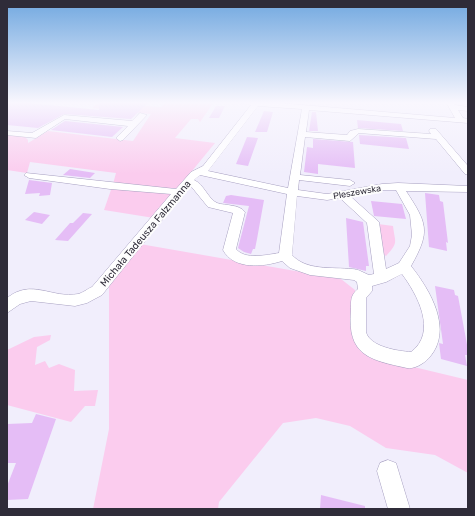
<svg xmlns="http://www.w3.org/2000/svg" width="475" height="516" font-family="Rubik,sans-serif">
<rect width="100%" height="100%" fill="#f1eefc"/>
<!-- green -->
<g fill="#fbccee">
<polygon points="99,102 161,107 166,102 214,102 200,122 198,119 191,119 175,138 215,143 178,188 171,189 113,184 116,173 30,162 27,173 7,170 7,134 24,136 28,140 28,143 48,131 133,141 151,114 92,108"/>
<polygon points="112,187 171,193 174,196 154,218 104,210"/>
<path d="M 378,224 L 393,226 C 395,243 399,242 386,256 L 383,254 Z"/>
<polygon points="140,244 341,279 355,290 354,340 368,356 468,380 468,473 435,455 386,448 350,426 316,418 283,423 219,502 218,509 93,509 109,429 109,284"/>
<polygon points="51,335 50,340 37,347 35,365 45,361 49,368 59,364 75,370 74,391 98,390 95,406 85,406 71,422 7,405 7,350 34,337"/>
</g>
<!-- building -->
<g fill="#e5bdf6">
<polygon points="7,102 30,102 29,103 99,110 99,102 149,102 131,119 64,114 38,128 7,125"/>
<polygon points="216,106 225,106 219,118 209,118"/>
<polygon points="264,111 273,112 267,132 255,132"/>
<polygon points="312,112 316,112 318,131 309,131"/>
<polygon points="357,120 401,124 403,131 358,128"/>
<polygon points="65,121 123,127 112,137 51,130"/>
<polygon points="359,135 406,138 409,149 360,144"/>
<polygon points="247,137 258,138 248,166 236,164"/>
<polygon points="313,139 353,142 355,168 318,164 318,174 304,172 307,147 313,148"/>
<polygon points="70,169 95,173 90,178 63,175"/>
<polygon points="29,180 52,183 50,195 39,196 40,193 25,194"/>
<polygon points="425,193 439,195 440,201 443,202 448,243 446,242 447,251 429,247"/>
<polygon points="231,195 264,200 257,239 255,249 253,249 251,254 244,252 238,248 249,206 223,203 226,196"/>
<polygon points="371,201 402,204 406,219 374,216"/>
<polygon points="34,212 50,215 42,224 25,220"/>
<polygon points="83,213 92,214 68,241 55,240 70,223 73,223"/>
<polygon points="346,218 363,222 369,266 366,266 366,271 349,267"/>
<polygon points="435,286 454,290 455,295 458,296 468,350 468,355 465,355 467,366 441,359 439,343 443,344"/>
<polygon points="36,414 56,419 28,499 7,500 7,486 16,463 7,463 7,424 32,423"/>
<polygon points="321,495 365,506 365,509 320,509"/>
</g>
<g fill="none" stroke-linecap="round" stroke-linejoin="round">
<defs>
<g id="minor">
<path d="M 237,102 L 267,102 L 455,118 L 446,102 L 453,102 L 455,105 L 468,107 L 468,111 L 458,110 L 463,118 L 468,119 L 468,123 L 309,110 L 306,132 L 347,135 L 350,131 L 358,129 L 431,134 L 429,131 L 430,129 L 436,129 L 468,166 L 468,175 L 465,174 L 436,139 L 359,133 L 350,141 L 305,137 L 300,175 L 350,180 L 355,183 L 350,186 L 299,180 L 298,190 L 327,194 L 382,184 L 398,183 L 468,186 L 468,192 L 406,191 C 427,223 431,231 411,266 C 430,290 454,330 429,358 C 423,364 415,369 407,368 C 369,360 347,355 351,311 C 351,302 350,295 358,289 L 357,282 L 354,280 L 310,275 L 290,268 L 282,261 C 263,267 234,270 223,250 L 233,213 L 208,207 L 190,185 L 102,295 L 87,303 L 75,306 L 31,301 L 20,304 L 7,313 L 7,298 C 32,278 52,299 78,294 C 83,293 87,289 92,287 L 171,194 L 110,189 L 29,178 L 24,175 L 26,173 L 176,189 L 191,172 L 203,166 L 251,105 ZM 258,106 L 302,109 L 288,188 L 208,171 ZM 200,175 L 287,194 L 279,253 C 266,255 245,260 236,249 L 245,212 C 239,204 226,206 217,203 C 208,199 204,184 194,180 ZM 382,190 L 396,190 L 410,215 L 412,235 L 410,246 L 399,263 L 386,269 L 379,222 L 350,196 ZM 297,196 L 327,200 L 340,198 L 367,223 L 374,274 L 369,275 C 364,273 358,269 352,269 C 332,267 306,271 292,255 ZM 402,274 C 417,294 438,332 411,352 C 398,351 370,347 366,332 L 366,298 L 372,291 L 372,286 L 386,282 Z"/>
<polygon points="140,113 147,115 123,140 120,141 116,138 128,126 65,119 36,138 7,135 7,131 32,133 64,115 132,121"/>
<polygon points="388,460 396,463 410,509 388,509 377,471 380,463"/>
</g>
</defs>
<!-- minor casing -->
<use href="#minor" stroke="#a7a0c1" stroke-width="1"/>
<!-- minor -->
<use href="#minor" fill="#fff" fill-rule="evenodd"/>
</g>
<!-- sky -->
<linearGradient id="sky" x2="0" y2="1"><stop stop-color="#71a8e0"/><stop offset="0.59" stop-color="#f9f7fe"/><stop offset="1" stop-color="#f9f7fe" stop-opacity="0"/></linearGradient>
<rect width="475" height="174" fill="url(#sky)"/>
<g text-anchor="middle" stroke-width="4" stroke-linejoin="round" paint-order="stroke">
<!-- far-street labels -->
<g font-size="9" fill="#2f2c39" stroke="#fdfdfd">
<text transform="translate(357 192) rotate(-10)" y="3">Pleszewska</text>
</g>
<!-- street labels -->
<g font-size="10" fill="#2f2c39" stroke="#fdfdfd">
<text transform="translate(145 233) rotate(-50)" y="4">Michała Tadeusza Falzmanna</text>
</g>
</g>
<!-- border -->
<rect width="475" height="516" fill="none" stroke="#2f2c39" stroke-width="16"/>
</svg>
